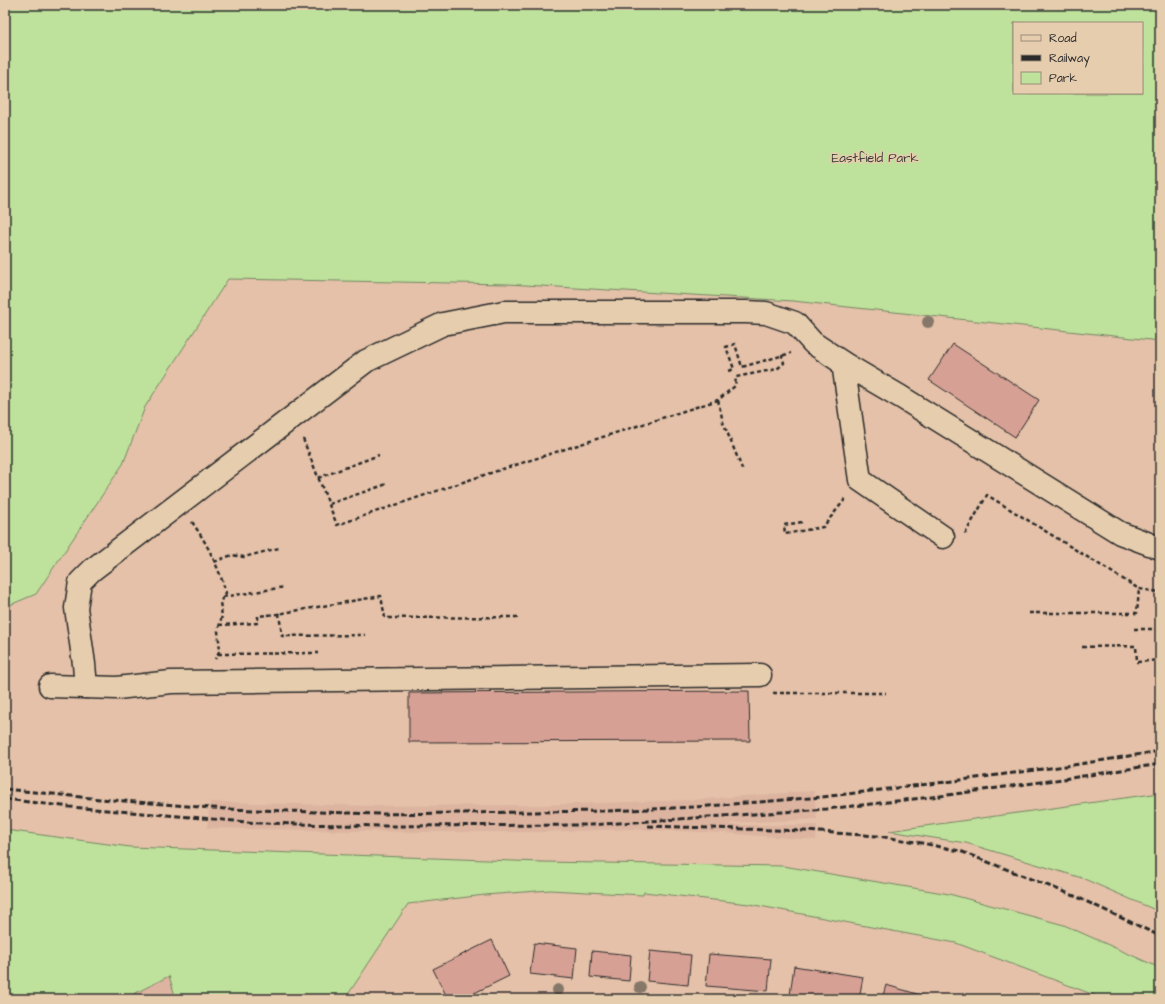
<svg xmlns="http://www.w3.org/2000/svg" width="1165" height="1004" font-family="'Architects Daughter',sans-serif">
<rect width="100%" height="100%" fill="#e4c1a8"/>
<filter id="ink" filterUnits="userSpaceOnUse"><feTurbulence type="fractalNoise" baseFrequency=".025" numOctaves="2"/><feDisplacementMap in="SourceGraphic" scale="8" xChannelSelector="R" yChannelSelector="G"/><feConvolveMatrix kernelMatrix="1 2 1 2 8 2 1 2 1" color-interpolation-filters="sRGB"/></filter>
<g filter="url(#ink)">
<!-- built -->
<g fill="#dcb4a0">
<polygon points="814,791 817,819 731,823 730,825 817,825 816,840 724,833 631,829 541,832 416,832 207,828 210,802 373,806 542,805 692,800"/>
<polygon points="169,976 175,999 124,999"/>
</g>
<!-- green -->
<g fill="#bee19b" stroke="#748663" fill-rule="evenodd">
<path d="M 5,5 L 1160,5 L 1160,341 L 793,301 L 508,284 L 228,279 L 145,407 L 123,464 L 36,594 L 5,607 ZM 1014,23 L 1142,23 L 1142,93 L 1014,93 Z"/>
<polygon points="1160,793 1160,912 1082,878 966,843 889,831"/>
<polygon points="5,830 130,847 541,862 783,866 949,894 1064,925 1160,968 1160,999 1105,999 956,943 749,904 644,892 643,895 550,890 485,895 408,904 345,999 176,999 169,976 124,999 5,999"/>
</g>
<!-- building -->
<g fill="#d7a095" stroke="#2b2b2b">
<polygon points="953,344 1039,400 1015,437 929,380"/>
<polygon points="749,691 750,741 409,742 409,693"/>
<polygon points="492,940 509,976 462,999 448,999 433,969"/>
<polygon points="534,943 577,948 574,979 530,974"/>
<polygon points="592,951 631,955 629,981 590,977"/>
<polygon points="650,951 691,955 688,985 647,981"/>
<polygon points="709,954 771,959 768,991 706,986"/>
<polygon points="794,966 863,977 859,999 811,999 790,995"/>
<polygon points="886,985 924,996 923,999 882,999"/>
</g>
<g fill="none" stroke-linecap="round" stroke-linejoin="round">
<defs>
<g id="minor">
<polyline points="843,363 860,480 943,537"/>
<polyline points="50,686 117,688 171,682 760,675"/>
<polyline points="86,687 84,664 76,608 80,582 92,570 366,361 443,324 504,312 746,312 766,313 795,323 813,343 843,363 901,397 1120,533 1160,548"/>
</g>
</defs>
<!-- minor casing -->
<use href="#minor" stroke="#2b2b2b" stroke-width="25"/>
<!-- path -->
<g stroke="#2b2b2b" stroke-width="2.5" stroke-dasharray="4 3" stroke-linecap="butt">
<polyline points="729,371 734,369 726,347 735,344 742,367 791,353"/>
<polyline points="718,400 723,422 743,471"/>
<polyline points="303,439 337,525 475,478 718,400 735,386 736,377 777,369 784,363 782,355"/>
<polyline points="318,478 379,455"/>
<polyline points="329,504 387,484"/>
<path d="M 192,522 C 207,543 219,568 226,593 L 220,602 L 222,616 L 218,631 L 220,650 L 215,659"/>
<polyline points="802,522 784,525 785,534 823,527 846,498"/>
<polyline points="965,534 987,495 1139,589 1160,592"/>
<polyline points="214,562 232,555 244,557 279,548"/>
<polyline points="223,597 285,587"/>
<polyline points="279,613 282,636 365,635"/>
<polyline points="1029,613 1137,613 1139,589"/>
<polyline points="219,625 258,623 258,616 277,614 381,596 385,618 518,617"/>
<polyline points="1134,629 1160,629"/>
<polyline points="1082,647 1136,646 1137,662 1160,660"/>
<polyline points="218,654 318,653"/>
<polyline points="773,693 886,693"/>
</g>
<!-- minor -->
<use href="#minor" stroke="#e6cdae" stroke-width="22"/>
<!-- rail -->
<g stroke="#2b2b2b" stroke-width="3" stroke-dasharray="6 3" stroke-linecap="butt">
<polyline points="5,789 100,799 225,809 380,814 607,811 695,807 822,797 954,781 1080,764 1160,751"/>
<polyline points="5,799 70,807 260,823 380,826 590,825 827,809 940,796 1077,777 1160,764"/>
<polyline points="648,826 805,831 878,836 922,843 960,851 1077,897 1160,936"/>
</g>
</g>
<!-- trees -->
<g fill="#867869">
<circle cx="928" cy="322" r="6"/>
<circle cx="640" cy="987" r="6"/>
<circle cx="558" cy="990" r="6"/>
</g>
</g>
<g text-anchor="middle" stroke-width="3" stroke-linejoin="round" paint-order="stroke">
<!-- park labels -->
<g font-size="13" fill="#3a3d36" stroke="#e6cdae">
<text x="875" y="162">Eastfield Park</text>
</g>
</g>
<!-- margin -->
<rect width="1165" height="1004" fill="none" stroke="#e6cdae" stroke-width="20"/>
<rect x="10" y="10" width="1145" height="984" fill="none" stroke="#2b2b2b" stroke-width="1.5" filter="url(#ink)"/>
<!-- legend -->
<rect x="1013" y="22" width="130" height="72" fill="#e6cdae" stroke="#9b8c7a"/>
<rect x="1021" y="35" width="20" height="6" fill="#e6cdae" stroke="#9b8c7a"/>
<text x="1049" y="42" font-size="12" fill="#2b2b2b">Road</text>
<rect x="1021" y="55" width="20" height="6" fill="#2b2b2b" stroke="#9b8c7a"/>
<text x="1049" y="62" font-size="12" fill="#2b2b2b">Railway</text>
<rect x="1021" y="72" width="20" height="12" fill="#bee19b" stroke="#9b8c7a"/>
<text x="1049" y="82" font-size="12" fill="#2b2b2b">Park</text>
</svg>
